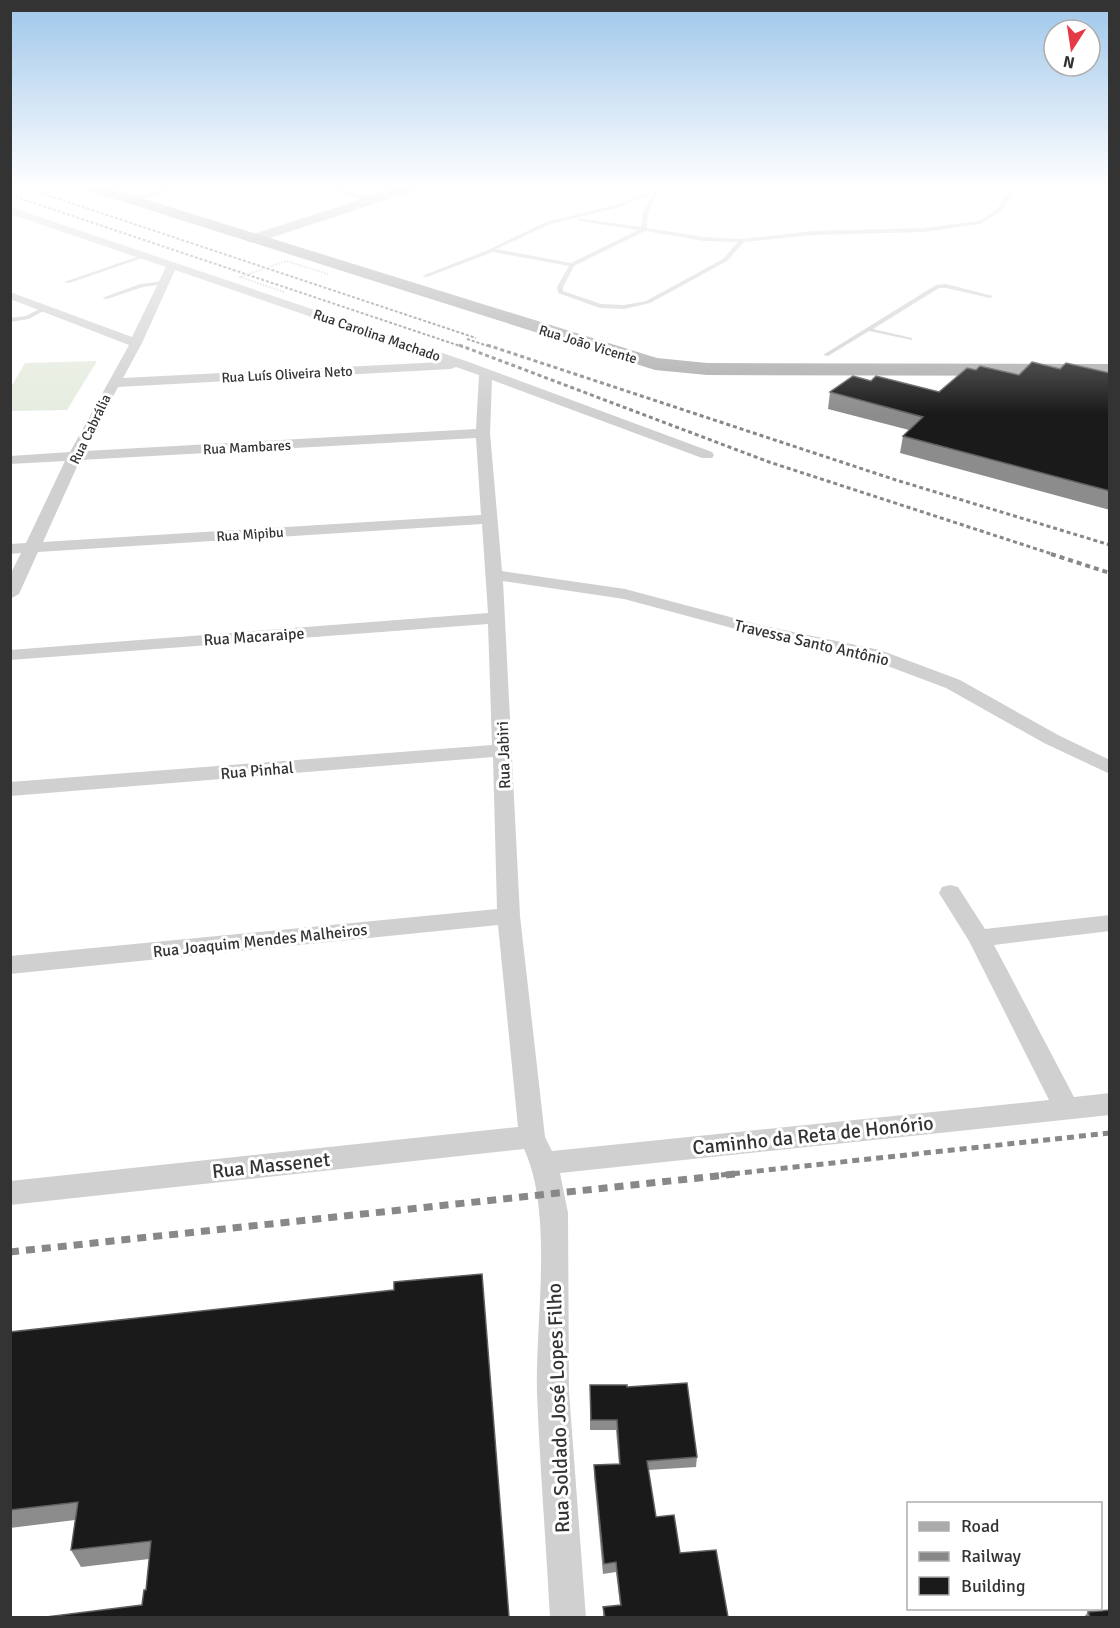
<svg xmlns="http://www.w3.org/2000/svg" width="1120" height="1628" font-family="Signika,sans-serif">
<rect width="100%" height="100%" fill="#fff"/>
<!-- green -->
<polygon fill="#e6ecdf" points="97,361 67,410 11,411 11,387 25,363"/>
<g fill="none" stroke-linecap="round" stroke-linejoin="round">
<!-- lane -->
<g fill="#d0d0d0" fill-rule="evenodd">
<path d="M 664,186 L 669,186 C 667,188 663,188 661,191 C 652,198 646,217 647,228 L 704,237 L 742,239 L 812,231 L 924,228 L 979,221 L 995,211 L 1015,186 L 1019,186 L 999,213 L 980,224 L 924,232 L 812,235 L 744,242 L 727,261 L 650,303 L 624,309 L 600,308 L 558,293 L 557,287 L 569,266 L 493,252 L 427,277 L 422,276 L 488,250 L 546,222 L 616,205 ZM 654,193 L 643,212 L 641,227 L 577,218 L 579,221 L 638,230 L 571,263 L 496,249 L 550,224 L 620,207 ZM 645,231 L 704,241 L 738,242 L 723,259 L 646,301 L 624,305 L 601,304 L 563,291 L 563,287 L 574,266 Z"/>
<polygon points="143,255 148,256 69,283 64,282"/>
<polygon points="164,281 166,282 166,284 143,287 107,299 102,298 140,284"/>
<polygon points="946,284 993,296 990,298 946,288 939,288 873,329 912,338 912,340 869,331 828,356 823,355 936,285"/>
<polygon points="45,306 48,308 47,309 29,319 10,322 10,318 26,316"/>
</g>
<!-- street -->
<g fill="#d0d0d0" fill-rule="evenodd">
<polygon points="171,186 185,186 131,203 126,200"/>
<polygon points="319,186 333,186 378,200 373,203"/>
<path d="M 10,207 L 466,361 L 712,452 L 714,455 L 712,458 L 702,458 L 492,380 L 490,433 L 502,571 L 625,589 L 760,625 L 880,650 L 960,680 L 1058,735 L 1110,760 L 1110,774 L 1044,743 L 946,688 L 869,659 L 758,635 L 624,599 L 503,581 L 520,916 L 545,1137 L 552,1151 L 1049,1100 L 969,941 L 939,893 L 942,887 L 950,885 L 958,887 L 985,929 L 1110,915 L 1110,931 L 994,945 L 1074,1097 L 1110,1093 L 1110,1115 L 560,1173 L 568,1213 L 569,1392 L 586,1618 L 550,1618 C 546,1543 540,1468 537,1394 C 535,1321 554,1214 524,1149 L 10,1205 L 10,1181 L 518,1127 L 498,925 L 10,974 L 10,956 L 497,909 L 493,757 L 10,796 L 10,782 L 492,745 L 488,624 L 10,660 L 10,650 L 488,613 L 482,524 L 38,552 L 19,594 L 10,599 L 10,575 L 21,553 L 10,554 L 10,544 L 26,543 L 65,461 L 10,464 L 10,456 L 70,452 L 129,345 L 10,299 L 10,292 L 132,337 L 166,267 L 10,214 ZM 175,270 L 442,362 L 123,378 L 142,343 ZM 456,367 L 479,375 L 476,429 L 85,451 L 118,387 L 451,369 ZM 476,438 L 481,515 L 43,542 L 80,460 Z"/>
</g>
<!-- secondary -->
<polygon fill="#bdbdbd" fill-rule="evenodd" points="401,186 421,186 419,189 258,242 248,242 245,239 248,236"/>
<!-- primary -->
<polygon fill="#ababab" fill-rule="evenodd" points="81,186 102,186 657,358 707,363 1110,364 1110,376 707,375 655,370 83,189"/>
<!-- rail-far4 -->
<g stroke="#888" stroke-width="2" stroke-dasharray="3 2" stroke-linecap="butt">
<polyline points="20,186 476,338"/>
<polyline points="10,195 463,347"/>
<polyline points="467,339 491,347"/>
</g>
<!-- rail-far3 -->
<g stroke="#888" stroke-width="3" stroke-dasharray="4 3" stroke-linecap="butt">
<polyline points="459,345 769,462 1055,555"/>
<polyline points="487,345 896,480 1110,545"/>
</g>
<!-- rail-far2 -->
<polyline stroke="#888" stroke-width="4" stroke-dasharray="5 4" stroke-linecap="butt" points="1051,554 1110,573"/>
<!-- rail-far1 -->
<polyline stroke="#888" stroke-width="5" stroke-dasharray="7 5" stroke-linecap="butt" points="721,1175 1110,1133"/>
<!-- rail -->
<polyline stroke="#888" stroke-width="7" stroke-dasharray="9 7" stroke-linecap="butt" points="10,1252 735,1174"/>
<!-- path-bridge -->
<polyline stroke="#cdcdcd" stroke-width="2" stroke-dasharray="1.5 1.5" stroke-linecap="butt" points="284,292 240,277 286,261 328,274"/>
</g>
<!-- wall -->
<g fill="#8c8c8c">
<polygon points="1060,369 1110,373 1110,510 900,453 903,436 909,430 828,409 830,392 871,381 939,392 976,370 1019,375"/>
<polygon points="10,1332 509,1617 142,1605 146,1590 149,1559 81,1567 71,1550 75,1520 10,1528"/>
<polygon points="590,1385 627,1387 697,1457 696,1467 648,1470 656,1517 680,1553 728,1617 603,1617 603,1607 620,1605 616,1572 603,1574 594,1475 594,1465 619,1464 616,1430 590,1430"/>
<polygon points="1088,1612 1110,1617 1084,1617"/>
</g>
<!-- building -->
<g fill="#1a1a1a" stroke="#5f5f5f" stroke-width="1.5">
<polygon points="1032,362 1060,369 1066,363 1110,373 1110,491 903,436 923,417 830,392 853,376 871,381 876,376 939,392 967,368 976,370 980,366 1019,375"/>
<polygon points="482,1274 509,1617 46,1617 142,1605 144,1590 146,1590 151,1541 71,1550 78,1502 10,1510 10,1332 394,1290 394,1282"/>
<polygon points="687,1383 697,1457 647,1461 656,1517 674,1515 680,1553 716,1550 728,1617 605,1617 603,1607 621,1605 616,1562 604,1564 594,1465 620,1464 617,1420 591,1420 590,1385 627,1385 627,1387"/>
<polygon points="1110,1610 1110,1617 1090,1617 1088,1612"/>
</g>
<!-- sky -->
<linearGradient id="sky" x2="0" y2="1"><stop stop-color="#9ec6ea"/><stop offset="0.45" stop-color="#fff"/><stop offset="1" stop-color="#fff" stop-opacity="0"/></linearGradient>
<rect width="1120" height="414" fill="url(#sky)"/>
<g text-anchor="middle" stroke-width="6" stroke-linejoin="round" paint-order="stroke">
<!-- far-street labels -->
<g font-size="14" fill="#333" stroke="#fff">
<text transform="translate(377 335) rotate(19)" y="5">Rua Carolina Machado</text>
<text transform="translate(588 344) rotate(17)" y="5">Rua João Vicente</text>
<text transform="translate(287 374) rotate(-3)" y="5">Rua Luís Oliveira Neto</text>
<text transform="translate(90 429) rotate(-64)" y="5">Rua Cabrália</text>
<text transform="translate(247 447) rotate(-3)" y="5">Rua Mambares</text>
<text transform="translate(250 534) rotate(-4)" y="5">Rua Mipibu</text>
</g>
<!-- street labels -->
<g font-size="16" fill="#333" stroke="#fff">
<text transform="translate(254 636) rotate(-4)" y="6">Rua Macaraipe</text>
<text transform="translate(812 642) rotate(13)" y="6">Travessa Santo Antônio</text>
<text transform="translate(503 755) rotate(-92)" y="6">Rua Jabiri</text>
<text transform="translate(257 770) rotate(-5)" y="6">Rua Pinhal</text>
<text transform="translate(260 940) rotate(-6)" y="6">Rua Joaquim Mendes Malheiros</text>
</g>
<!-- near-street labels -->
<g font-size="20" fill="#333" stroke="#fff">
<text transform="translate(813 1135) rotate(-6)" y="7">Caminho da Reta de Honório</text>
<text transform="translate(271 1165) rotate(-6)" y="7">Rua Massenet</text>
<text transform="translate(558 1408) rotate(-92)" y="7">Rua Soldado José Lopes Filho</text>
</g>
</g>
<!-- border -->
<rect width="1120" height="1628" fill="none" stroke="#333333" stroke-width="24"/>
<!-- legend -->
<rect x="907" y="1502" width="195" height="108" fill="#ffffff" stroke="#adadad" stroke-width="1.5"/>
<rect x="919" y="1522" width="30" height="9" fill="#ababab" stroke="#adadad" stroke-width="1.5"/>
<text x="961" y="1532" font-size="18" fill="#333333">Road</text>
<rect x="919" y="1552" width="30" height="9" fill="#888888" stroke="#adadad" stroke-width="1.5"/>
<text x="961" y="1562" font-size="18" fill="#333333">Railway</text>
<rect x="919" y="1577" width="30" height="18" fill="#1a1a1a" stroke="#adadad" stroke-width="1.5"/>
<text x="961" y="1592" font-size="18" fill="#333333">Building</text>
<!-- north arrow -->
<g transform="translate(1072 48) rotate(192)"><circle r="28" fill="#ffffff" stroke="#adadad" stroke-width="1.5"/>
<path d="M0-4.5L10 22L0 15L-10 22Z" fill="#e63946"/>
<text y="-9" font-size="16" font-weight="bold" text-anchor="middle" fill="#333333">N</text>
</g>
</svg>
